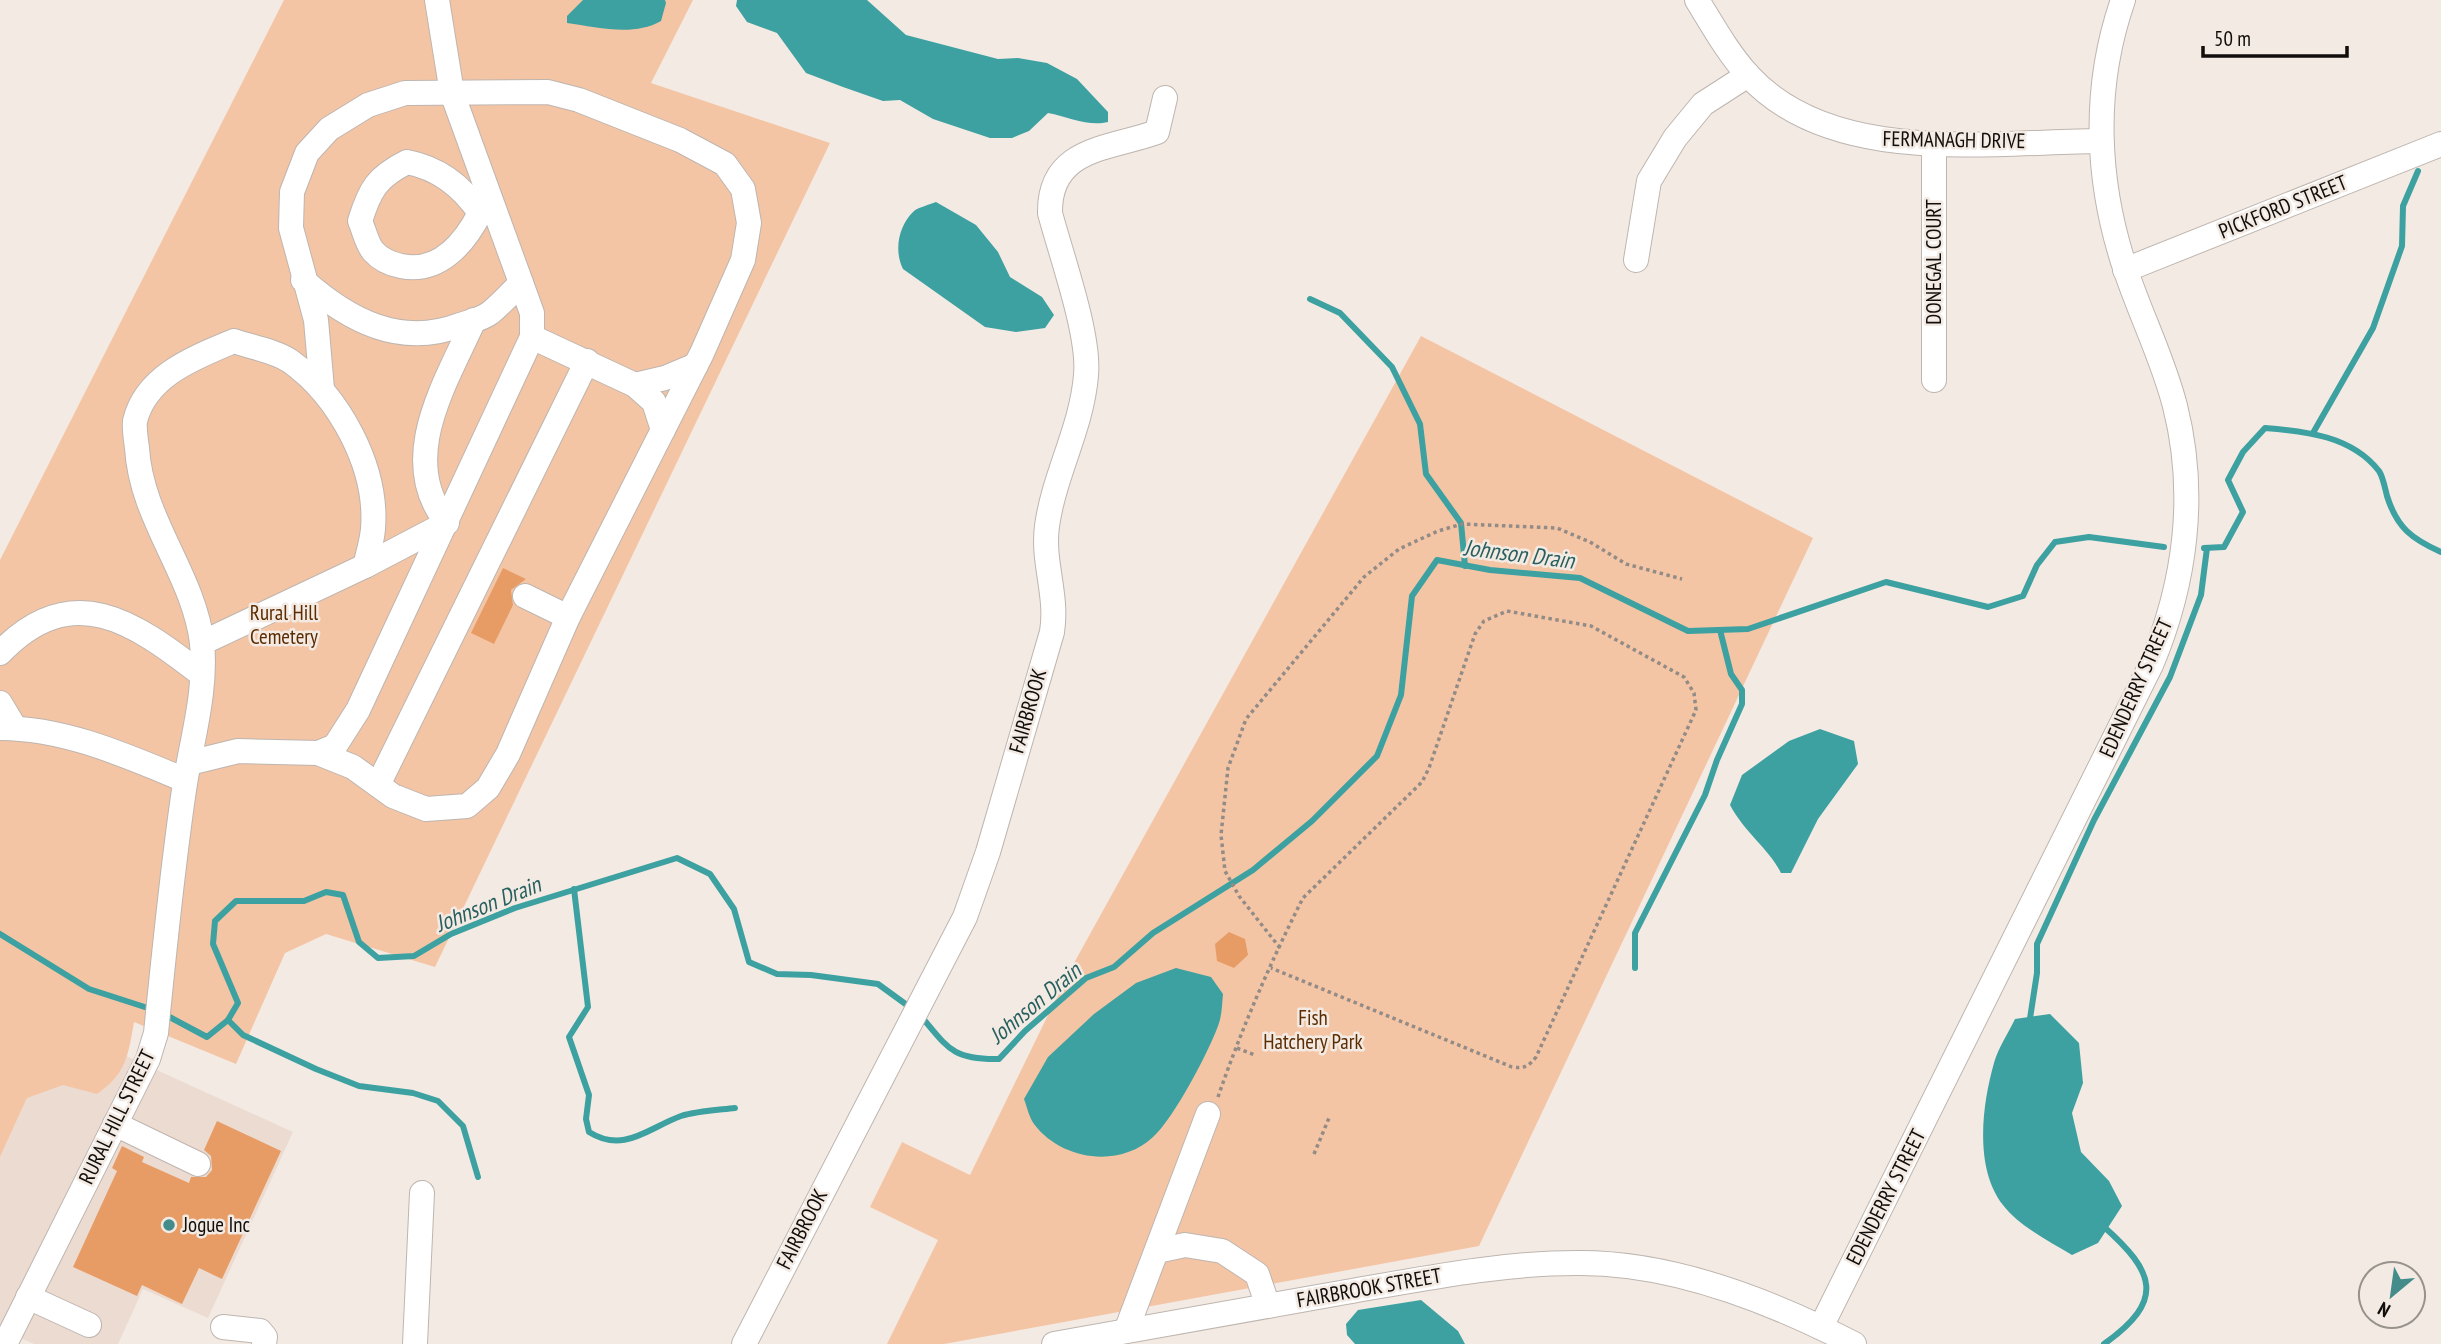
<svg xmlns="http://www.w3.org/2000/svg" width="2441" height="1344" font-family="'PT Sans Narrow',sans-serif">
<rect width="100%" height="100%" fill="#f3eae3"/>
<!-- built -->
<polygon fill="#ecdbd1" points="60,1026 293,1132 208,1318 143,1289 118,1344 34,1344 0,1329 0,1157"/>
<!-- green -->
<g fill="#f4c5a5">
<path d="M 284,0 L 693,0 L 651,83 L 830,143 L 435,967 L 326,934 L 285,953 L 236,1064 L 134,1022 C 128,1055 127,1073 97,1094 L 63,1085 L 27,1098 L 0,1157 L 0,560 Z"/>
<polygon points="1421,336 1813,538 1479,1246 944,1344 887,1344 938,1240 870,1207 902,1142 970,1175 1069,972"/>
</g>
<!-- water -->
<g fill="#3ca1a0">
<path d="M 583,0 L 665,0 L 666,3 L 661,21 C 633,37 597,27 567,23 L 567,16 Z"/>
<path d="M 737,0 L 867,0 L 906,35 L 998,59 L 1018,58 L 1047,63 L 1077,79 L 1108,112 L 1108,122 C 1089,127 1069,117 1048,113 L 1029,131 L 1012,138 L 990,138 L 933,119 L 900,100 L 883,101 L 843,87 L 806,73 L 777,33 L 747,22 L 736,6 Z"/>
<path d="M 936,202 L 976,225 L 998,252 L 1010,277 L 1042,297 L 1054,315 L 1045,328 L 1016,332 L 985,327 L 903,269 C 894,251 898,226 914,211 C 919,207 929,205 936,202 Z"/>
<path d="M 1820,729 L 1854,741 L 1858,764 L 1818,819 L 1791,873 L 1781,873 C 1770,850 1745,833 1730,805 L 1742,775 L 1789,741 Z"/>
<path d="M 1176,968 L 1211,977 L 1223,994 C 1222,1004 1222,1016 1218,1026 C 1208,1053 1174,1118 1153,1137 C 1119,1169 1061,1160 1034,1124 C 1029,1117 1027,1107 1024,1099 L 1048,1057 L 1094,1014 L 1136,983 Z"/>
<path d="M 2050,1014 L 2079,1043 L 2083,1083 L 2072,1113 L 2081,1152 L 2109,1181 L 2122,1206 L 2098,1243 L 2072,1255 C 2049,1241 2019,1226 2003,1205 C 1974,1168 1982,1105 1994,1063 C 1998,1048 2008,1034 2015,1019 Z"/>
<polygon points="1421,1300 1458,1331 1465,1344 1355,1344 1347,1335 1346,1324 1358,1310"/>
</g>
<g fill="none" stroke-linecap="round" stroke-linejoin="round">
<!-- stream -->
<g stroke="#3ca1a0" stroke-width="6">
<polyline points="1310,299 1340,313 1392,367 1420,424 1426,474 1461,523 1465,566"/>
<polyline points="2313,433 2373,328 2402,246 2403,206 2418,171"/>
<path d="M 2204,548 L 2224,547 L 2243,512 L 2228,480 L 2243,452 L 2265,428 C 2305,431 2352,436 2379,471 C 2383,477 2385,488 2387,496 C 2397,528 2412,539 2441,552"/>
<path d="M 574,889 L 588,1007 L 569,1037 L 589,1095 L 586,1119 L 589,1132 C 624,1154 648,1128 681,1116 C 697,1111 718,1110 735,1108"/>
<polyline points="0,934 89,989 154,1010"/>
<polyline points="1635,968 1635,933 1705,795 1717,760 1742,704 1742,690 1731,674 1720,630"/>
<polyline points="164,1014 207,1037 228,1020 238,1003 213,944 215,921 236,901 304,901 326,892 343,895 359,942 378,958 414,956 451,934 515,908 677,858 710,874 734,909 749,962 777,974 811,975 878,984 911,1008"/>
<path d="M 920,1015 C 948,1048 952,1060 999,1059 L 1025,1031 L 1086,978 L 1114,967 L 1153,933 L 1253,870 L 1312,821 L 1377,756 L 1401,695 L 1412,596 L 1437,560 L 1490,570 L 1580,578 L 1688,631 L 1748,629 L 1886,582 L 1988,607 L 2023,596 L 2037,565 L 2055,542 L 2089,537 L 2164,547"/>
<polyline points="228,1020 243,1035 316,1069 359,1086 413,1093 438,1101 463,1126 478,1177"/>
<polyline points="2029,1025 2037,973 2037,944 2094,820 2170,677 2201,595 2207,548"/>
<path d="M 2103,1226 C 2155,1272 2166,1300 2104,1344"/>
</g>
</g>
<!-- building -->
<g fill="#e89c65">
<polygon points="503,568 526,579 511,590 513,605 494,644 471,633"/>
<polygon points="1229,932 1245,939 1248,955 1234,968 1217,961 1215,944"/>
<polygon points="217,1121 281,1151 222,1279 199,1268 182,1304 142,1285 137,1296 73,1267 117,1171 112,1168 122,1146 144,1157 142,1162 189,1183 191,1177 206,1177 212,1170 211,1156 204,1150"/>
</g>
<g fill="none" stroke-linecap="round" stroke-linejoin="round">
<defs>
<g id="minor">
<path d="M 1697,0 C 1713,26 1728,53 1748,75 C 1831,166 1989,142 2100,141"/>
<path d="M 407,162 C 438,168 462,186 480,213 C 464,244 438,274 401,266 C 391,264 380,259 373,251 C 367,244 364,230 360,221 C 370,189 377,177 407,162 Z"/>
<polyline points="1636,260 1649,181 1675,138 1703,104 1748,75"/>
<polyline points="2125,270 2441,144"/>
<path d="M 303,280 C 348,320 400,348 460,325 C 469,322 482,319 490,313 C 501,304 511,293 521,283"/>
<polyline points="532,337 635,385 654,402 663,430"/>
<polyline points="1934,380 1934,144"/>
<polyline points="635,385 665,378 696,365"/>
<polyline points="525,596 568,617"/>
<path d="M 202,643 L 365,566 L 447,523 C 396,459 446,383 474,320"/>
<path d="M 0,653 C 72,578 134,622 201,674"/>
<polyline points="0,703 15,728"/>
<path d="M 0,728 C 65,728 127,756 185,780"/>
<polyline points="318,753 335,746 358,710 532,337 532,313 452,93 437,0"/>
<polyline points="189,763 238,751 318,753 353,767 393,796 426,809 467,806 488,788 508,754 568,617 702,353 743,260 749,223 743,189 725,164 680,140 579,100 548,92 405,93 368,105 329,129 307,153 292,192 291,228 316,320 322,389"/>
<polyline points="378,785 587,361"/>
<polyline points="115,1124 198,1164"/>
<polyline points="1157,1251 1185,1245 1222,1251 1257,1274 1268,1306"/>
<polyline points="28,1297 89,1325"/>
<polyline points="223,1327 260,1331 265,1337 264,1344"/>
<path d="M 1821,1327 L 2151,665 C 2186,582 2197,493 2175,406 C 2163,359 2141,316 2126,271 C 2096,182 2092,89 2123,0"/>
<polyline points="1126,1331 1208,1114"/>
<path d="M 5,1344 L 148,1059 L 156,1033 C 164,952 172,871 184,790 C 191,742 207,692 202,643 C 194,575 141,519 137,448 C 136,440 134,429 135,421 C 146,375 196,357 234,341 C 251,347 275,351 290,361 C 339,396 378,467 373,529 C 372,541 368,554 365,566"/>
<polyline points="415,1344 422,1193"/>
<path d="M 744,1344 L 965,917 L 988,852 L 1052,632 C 1058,595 1042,562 1047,526 C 1054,475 1082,427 1086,375 C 1090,335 1061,255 1050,213 C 1049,147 1110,149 1157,132 L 1165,98"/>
<path d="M 1054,1344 C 1152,1327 1249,1309 1346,1292 C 1422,1279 1500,1263 1577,1263 C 1672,1262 1771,1301 1854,1344"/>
</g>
</defs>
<!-- minor casing -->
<use href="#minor" stroke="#beb5af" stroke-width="26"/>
<!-- path -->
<g stroke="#928b86" stroke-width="3.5" stroke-dasharray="3.5 3.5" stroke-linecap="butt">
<polyline points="1280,948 1239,896 1225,871 1221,835 1228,768 1246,719 1364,577 1399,549 1438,531 1462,524 1557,528 1590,542 1626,564 1682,579"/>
<polyline points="1237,1048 1255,1055"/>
<path d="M 1218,1097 C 1241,1030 1271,961 1303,898 L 1422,782 L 1429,768 L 1475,634 L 1484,621 L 1507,611 L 1591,626 L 1684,677 L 1694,693 L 1696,710 L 1536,1057 C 1529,1066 1524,1069 1512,1067 L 1271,968"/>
<polyline points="1314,1154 1329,1118"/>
</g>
<!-- minor -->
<use href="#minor" stroke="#fff" stroke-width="24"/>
</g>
<!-- markers -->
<circle fill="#448c8b" stroke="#f3eae3" stroke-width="2.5" cx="169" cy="1225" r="7"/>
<g text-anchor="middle" stroke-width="5" stroke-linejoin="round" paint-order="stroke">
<!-- street labels -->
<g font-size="21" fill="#100d0b" stroke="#f3eae3">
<text transform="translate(1954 140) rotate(1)" y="7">FERMANAGH DRIVE</text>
<text transform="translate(2283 207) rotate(-22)" y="7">PICKFORD STREET</text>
<text transform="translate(1934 262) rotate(-90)" y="7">DONEGAL COURT</text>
<text transform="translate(2136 688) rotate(-66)" y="7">EDENDERRY STREET</text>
<text transform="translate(1028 711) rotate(-74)" y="7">FAIRBROOK</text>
<text transform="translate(117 1117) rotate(-64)" y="7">RURAL HILL STREET</text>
<text transform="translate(1886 1197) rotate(-63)" y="7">EDENDERRY STREET</text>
<text transform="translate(802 1229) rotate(-63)" y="7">FAIRBROOK</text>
<text transform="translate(1369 1288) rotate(-10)" y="7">FAIRBROOK STREET</text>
</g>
<!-- park labels -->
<g font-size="21" fill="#5c2c00" stroke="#f3eae3">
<text x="284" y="620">Rural Hill<tspan x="284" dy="24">Cemetery</tspan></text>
<text x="1313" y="1025">Fish<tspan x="1313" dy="24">Hatchery Park</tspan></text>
</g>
<!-- poi labels -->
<g font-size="21" fill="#100d0b" stroke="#f3eae3" text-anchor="start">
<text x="183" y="1232">Jogue Inc</text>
</g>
<!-- water labels -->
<g font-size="23" font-style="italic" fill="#28605f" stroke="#f3eae3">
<text transform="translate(1519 554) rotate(7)" y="8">Johnson Drain</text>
<text transform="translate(488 904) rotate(-22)" y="8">Johnson Drain</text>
<text transform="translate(1035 1003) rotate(-40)" y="8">Johnson Drain</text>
</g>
</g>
<!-- north arrow -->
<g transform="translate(2392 1295) rotate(209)"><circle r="33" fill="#f3eae3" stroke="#98928d" stroke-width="2"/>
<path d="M0-5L12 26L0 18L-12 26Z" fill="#448c8b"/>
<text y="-10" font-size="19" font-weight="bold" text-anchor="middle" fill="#100d0b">N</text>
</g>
<!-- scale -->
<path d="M2203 46v10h144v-10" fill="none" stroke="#100d0b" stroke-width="3.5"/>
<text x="2214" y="46" font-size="21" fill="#100d0b" stroke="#f3eae3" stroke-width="5" paint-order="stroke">50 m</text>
</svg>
